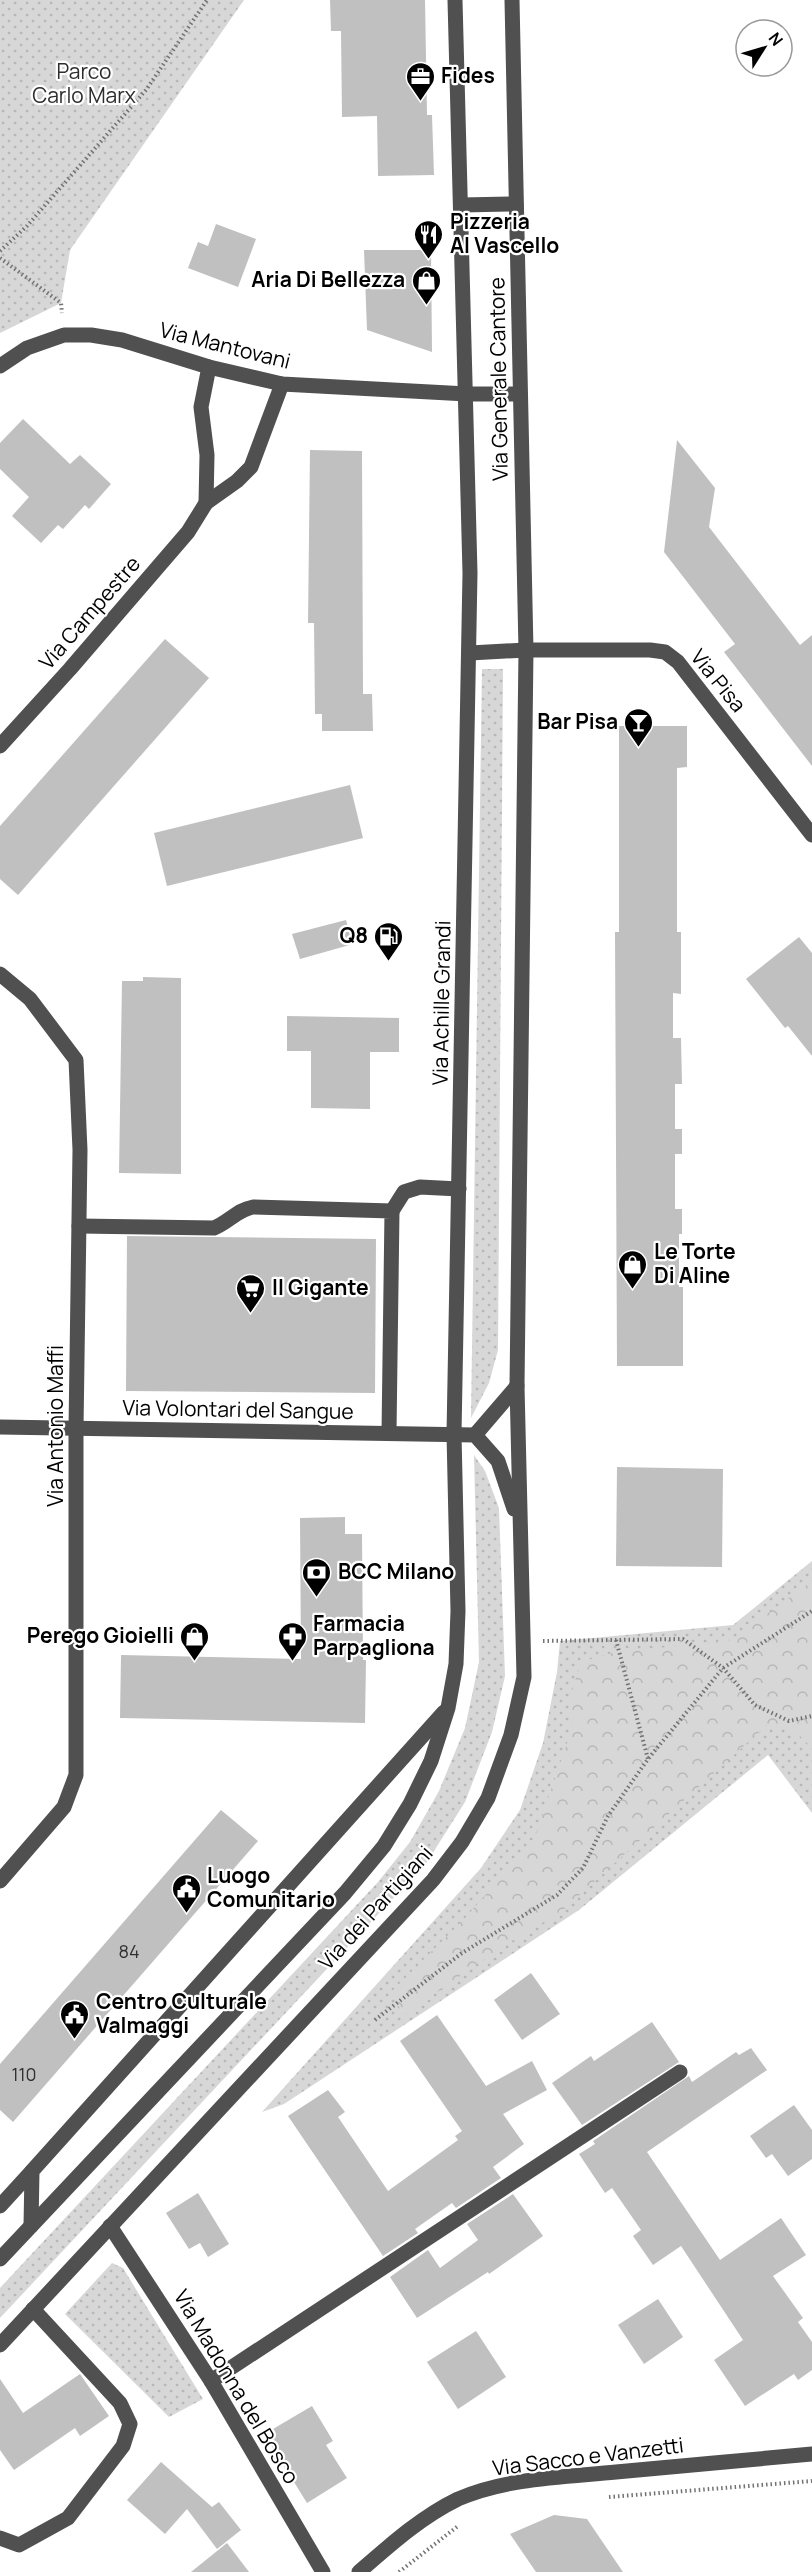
<svg xmlns="http://www.w3.org/2000/svg" width="812" height="2572" font-family="Manrope,sans-serif">
<defs>
<pattern id="green-dots" width="8" height="8" patternUnits="userSpaceOnUse" patternTransform="scale(1.5)"><rect width="8" height="8" fill="#d7d7d7"/><path d="M2 2h.1M6 6h.1" fill="none" stroke="#b7b7b7" stroke-width="1.8" stroke-linecap="round"/></pattern>
<pattern id="forest-crowns" width="20" height="18" patternUnits="userSpaceOnUse" patternTransform="scale(1.5)"><rect width="20" height="18" fill="#d7d7d7"/><path d="M2 6a3 3 0 1 1 6 0M12 15a3 3 0 1 1 6 0" fill="none" stroke="#b7b7b7"/></pattern>
</defs>
<rect width="100%" height="100%" fill="#fff"/>
<!-- green -->
<g fill="url(#green-dots)">
<polygon points="0,0 244,0 70,250 61,303 0,333"/>
<polygon points="482,669 503,669 498,1350 489,1383 471,1418"/>
<polygon points="474,1455 485,1471 499,1508 505,1676 492,1732 465,1802 427,1862 0,2318 0,2288 378,1882 410,1842 439,1791 465,1728 479,1662"/>
<polygon points="812,1561 812,1813 768,1755 579,1910 284,2104 262,2112 481,1868 520,1810 543,1743 557,1672 560,1641 733,1625"/>
<polygon points="112,2263 123,2268 203,2399 169,2417 65,2314"/>
</g>
<!-- forest -->
<polygon fill="url(#forest-crowns)" points="812,1581 812,1748 797,1733 767,1725 561,1912 505,1945 404,2015 390,1993 465,1918 534,1840 572,1728 571,1694 581,1662 612,1653 731,1640"/>
<!-- building -->
<g fill="#c0c0c0">
<polygon points="330,0 425,0 427,115 432,115 434,175 378,176 377,116 342,117 341,31 331,31"/>
<polygon points="216,224 256,239 238,287 188,268 198,242 208,246"/>
<polygon points="364,250 431,250 432,352 367,330"/>
<polygon points="23,419 70,464 80,455 111,484 89,509 85,505 63,529 58,525 41,543 12,516 29,497 0,469 0,443"/>
<polygon points="677,440 715,488 709,527 800,645 812,635 812,766 724,652 735,644 664,552"/>
<polygon points="310,450 362,451 363,694 372,694 373,731 322,731 322,714 315,714 314,623 308,623"/>
<polygon points="165,639 209,678 18,895 0,879 0,826"/>
<polygon points="619,726 687,726 687,767 677,768 677,932 681,932 681,994 673,993 673,1038 681,1038 682,1084 675,1084 675,1129 682,1129 682,1154 675,1154 675,1209 682,1209 682,1234 679,1234 679,1287 683,1287 683,1366 617,1366 615,932 619,932"/>
<polygon points="350,785 363,838 167,886 154,833"/>
<polygon points="346,920 353,944 300,959 292,934"/>
<polygon points="799,937 812,953 812,1056 788,1026 785,1028 746,979"/>
<polygon points="143,977 181,978 181,1174 119,1173 122,981 143,981"/>
<polygon points="287,1016 399,1018 399,1052 370,1052 370,1109 311,1108 311,1051 287,1051"/>
<polygon points="127,1236 376,1239 375,1393 126,1391"/>
<polygon points="617,1467 723,1469 722,1567 616,1566"/>
<polygon points="345,1517 345,1534 362,1534 363,1660 366,1660 365,1723 120,1718 121,1655 301,1659 300,1518"/>
<polygon points="221,1810 258,1841 13,2122 0,2110 0,2064"/>
<polygon points="531,1973 560,2014 522,2040 494,2000"/>
<polygon points="437,2015 486,2086 532,2061 547,2090 503,2114 524,2144 493,2167 501,2178 456,2208 452,2203 415,2229 418,2233 383,2256 288,2116 328,2090 345,2112 338,2117 388,2191 458,2140 455,2136 462,2131 400,2041"/>
<polygon points="652,2022 679,2062 582,2125 552,2083 591,2056 594,2061"/>
<polygon points="751,2048 767,2070 647,2152 720,2260 781,2218 806,2255 773,2276 803,2318 798,2322 812,2342 812,2370 798,2380 794,2374 745,2406 714,2360 743,2340 681,2246 653,2265 633,2236 641,2230 612,2188 605,2193 579,2154 595,2144 593,2141 689,2076 692,2082 736,2052 739,2055"/>
<polygon points="794,2105 812,2130 812,2159 788,2176 772,2154 766,2158 750,2136"/>
<polygon points="198,2193 229,2244 208,2257 200,2243 189,2249 166,2213"/>
<polygon points="513,2194 543,2236 489,2274 488,2272 417,2318 390,2277 428,2250 440,2268 478,2240 467,2224"/>
<polygon points="658,2299 683,2337 644,2364 618,2325"/>
<polygon points="476,2331 506,2377 458,2409 427,2362"/>
<polygon points="80,2374 109,2416 80,2436 75,2428 14,2470 0,2450 0,2379 23,2413"/>
<polygon points="312,2406 333,2441 326,2445 347,2478 307,2503 268,2440 276,2435 273,2429"/>
<polygon points="161,2462 212,2507 219,2502 241,2530 217,2549 187,2509 165,2534 127,2500"/>
<polygon points="554,2515 587,2519 623,2572 536,2572 510,2534"/>
<polygon points="227,2543 249,2572 191,2572"/>
</g>
<g fill="none" stroke-linecap="round" stroke-linejoin="round">
<!-- path -->
<g stroke="#727272" stroke-width="4" stroke-dasharray="1.5 3" stroke-linecap="butt">
<polyline points="0,251 27,226 146,90 207,0"/>
<polyline points="0,258 61,303 62,313"/>
<polyline points="616,1640 648,1759"/>
<polyline points="543,1641 683,1639 723,1668 755,1705 789,1721 812,1716"/>
<polyline points="375,2020 462,1953 557,1895 583,1868 608,1816 648,1759 723,1668 812,1611"/>
<polyline points="609,2497 812,2481"/>
<polyline points="399,2572 458,2526"/>
</g>
<!-- minor -->
<g stroke="#505050" stroke-width="15">
<polyline points="461,205 516,204"/>
<polyline points="0,366 27,348 64,335 91,335 122,340 209,367 282,384 467,394 520,394"/>
<polyline points="206,503 207,455 201,407 209,367"/>
<polyline points="470,653 526,650 650,650 665,652 678,662 812,835"/>
<polyline points="0,746 70,669 188,532 206,503 237,481 251,467 282,384"/>
<polyline points="0,974 30,999 76,1060 80,1150 76,1429 76,1775 64,1807 0,1881"/>
<polyline points="392,1211 404,1192 420,1187 459,1189"/>
<path d="M 79,1226 L 214,1228 C 229,1222 237,1210 253,1207 L 392,1211 L 389,1433"/>
<polyline points="0,1427 475,1435 498,1461 514,1509"/>
<polyline points="475,1435 517,1386"/>
<polyline points="0,2206 32,2171"/>
<polyline points="31,2226 32,2171 444,1712"/>
<polyline points="110,2226 211,2381 323,2572"/>
<polyline points="0,2259 345,1893 384,1846 410,1804 431,1761 448,1708 456,1664 458,1611 454,1434 470,573 455,0"/>
<polyline points="0,2345 433,1880 462,1842 488,1798 511,1735 524,1677 517,1386 526,650 512,0"/>
<polyline points="211,2381 680,2072"/>
<polyline points="0,2538 19,2545 68,2518 123,2446 130,2424 120,2403 33,2309"/>
<path d="M 359,2572 C 390,2545 421,2517 458,2499 C 506,2478 564,2477 616,2472 C 681,2466 747,2460 812,2454"/>
</g>
</g>
<!-- icons -->
<defs>
<symbol id="office-pin" viewBox="-11 -11 22 30"><path d="M0 17L-7.5 6A9.5 9.5 0 1 1 7.5 6Z" fill="#000" stroke="#fff"/><path d="M-6-3h4V-5.5h4V-3h4V5H-6ZM-1-4.5V-3h2v-1.5ZM-6 0V1H6V0Z" fill="#fff"/></symbol>
<symbol id="restaurant-pin" viewBox="-11 -11 22 30"><path d="M0 17L-7.5 6A9.5 9.5 0 1 1 7.5 6Z" fill="#000" stroke="#fff"/><path d="M-5-6h1v4h1v-4h1v4h1v-4h1v5L-1.5 .5V6h-2V.5L-5-1ZM5-6V6H3V1.5H1.5Q1.5-4 5-6Z" fill="#fff"/></symbol>
<symbol id="shop-pin" viewBox="-11 -11 22 30"><path d="M0 17L-7.5 6A9.5 9.5 0 1 1 7.5 6Z" fill="#000" stroke="#fff"/><path d="M-5-2.5h2.3a2.7 3.5 0 0 1 5.4 0H5L5.5 6h-11ZM-1.5-2.5h3a1.5 2.3 0 0 0-3 0Z" fill="#fff"/></symbol>
<symbol id="bar-pin" viewBox="-11 -11 22 30"><path d="M0 17L-7.5 6A9.5 9.5 0 1 1 7.5 6Z" fill="#000" stroke="#fff"/><path d="M-6-5H6L.8 .8V4.5H3.5V6h-7V4.5H-.8V.8Z" fill="#fff"/></symbol>
<symbol id="fuel-pin" viewBox="-11 -11 22 30"><path d="M0 17L-7.5 6A9.5 9.5 0 1 1 7.5 6Z" fill="#000" stroke="#fff"/><path d="M-5.5-6h7V0h2V4h1.3V-2.5L3-4.5l.8-.8L6-3V5H2.5V1h-1V6h-7ZM-4.2-4.7v3.2H.2V-4.7Z" fill="#fff"/></symbol>
<symbol id="supermarket-pin" viewBox="-11 -11 22 30"><path d="M0 17L-7.5 6A9.5 9.5 0 1 1 7.5 6Z" fill="#000" stroke="#fff"/><path d="M-6-5.5h2.5l.6 2H6L4.5 2H-2.5L-4.4-4H-6ZM-1.5 3.2a1.3 1.3 0 1 0 .1 0ZM3 3.2a1.3 1.3 0 1 0 .1 0Z" fill="#fff"/></symbol>
<symbol id="bank-pin" viewBox="-11 -11 22 30"><path d="M0 17L-7.5 6A9.5 9.5 0 1 1 7.5 6Z" fill="#000" stroke="#fff"/><path d="M-6-4H6V4H-6ZM0-2.3a2.3 2.3 0 1 0 0 4.6a2.3 2.3 0 1 0 0-4.6Z" fill="#fff"/></symbol>
<symbol id="pharmacy-pin" viewBox="-11 -11 22 30"><path d="M0 17L-7.5 6A9.5 9.5 0 1 1 7.5 6Z" fill="#000" stroke="#fff"/><path d="M-2-6h4v4h4v4h-4v4h-4v-4h-4v-4h4Z" fill="#fff"/></symbol>
<symbol id="civic-pin" viewBox="-11 -11 22 30"><path d="M0 17L-7.5 6A9.5 9.5 0 1 1 7.5 6Z" fill="#000" stroke="#fff"/><path d="M-.6-6.5H3V-4.5H.6V-3L4-1V1h2V6H-6V1h2V-1L-.6-3ZM-1.2 2.5V6h2.4V2.5Z" fill="#fff"/></symbol>
</defs>
<g fill-rule="evenodd">
<use href="#office-pin" x="404" y="60" width="33" height="45"/>
<use href="#restaurant-pin" x="412" y="218" width="33" height="45"/>
<use href="#shop-pin" x="410" y="264" width="33" height="45"/>
<use href="#bar-pin" x="622" y="706" width="33" height="45"/>
<use href="#fuel-pin" x="372" y="920" width="33" height="45"/>
<use href="#shop-pin" x="616" y="1248" width="33" height="45"/>
<use href="#supermarket-pin" x="234" y="1272" width="33" height="45"/>
<use href="#bank-pin" x="300" y="1556" width="33" height="45"/>
<use href="#shop-pin" x="178" y="1620" width="33" height="45"/>
<use href="#pharmacy-pin" x="276" y="1620" width="33" height="45"/>
<use href="#civic-pin" x="170" y="1872" width="33" height="45"/>
<use href="#civic-pin" x="58" y="1998" width="33" height="45"/>
</g>
<g text-anchor="middle" stroke-width="4.5" stroke-linejoin="round" paint-order="stroke">
<!-- number labels -->
<g font-size="18" fill="#303030">
<text x="129" y="1958">84</text>
<text x="24" y="2081">110</text>
</g>
<!-- park labels -->
<g font-size="21" fill="#2e2e2e" stroke="#fff">
<text x="84" y="79">Parco<tspan x="84" dy="24">Carlo Marx</tspan></text>
</g>
<!-- poi labels -->
<g font-size="21" font-weight="bold" fill="#000" stroke="#fff" text-anchor="start">
<text x="441" y="83">Fides</text>
<text x="450" y="229">Pizzeria<tspan x="450" dy="24">Al Vascello</tspan></text>
<text x="405" y="287" text-anchor="end">Aria Di Bellezza</text>
<text x="618" y="729" text-anchor="end">Bar Pisa</text>
<text x="368" y="943" text-anchor="end">Q8</text>
<text x="654" y="1259">Le Torte<tspan x="654" dy="24">Di Aline</tspan></text>
<text x="272" y="1295">Il Gigante</text>
<text x="338" y="1579">BCC Milano</text>
<text x="313" y="1631">Farmacia<tspan x="313" dy="24">Parpagliona</tspan></text>
<text x="174" y="1643" text-anchor="end">Perego Gioielli</text>
<text x="207" y="1883">Luogo<tspan x="207" dy="24">Comunitario</tspan></text>
<text x="96" y="2009">Centro Culturale<tspan x="96" dy="24">Valmaggi</tspan></text>
</g>
<!-- street labels -->
<g font-size="21" fill="#000" stroke="#fff">
<text transform="translate(225 346) rotate(14)" y="7">Via Mantovani</text>
<text transform="translate(499 379) rotate(-91)" y="7">Via Generale Cantore</text>
<text transform="translate(90 613) rotate(-49)" y="7">Via Campestre</text>
<text transform="translate(718 681) rotate(51)" y="7">Via Pisa</text>
<text transform="translate(442 1003) rotate(-89)" y="7">Via Achille Grandi</text>
<text transform="translate(238 1410) rotate(1)" y="7">Via Volontari del Sangue</text>
<text transform="translate(56 1426) rotate(-90)" y="7">Via Antonio Maffi</text>
<text transform="translate(376 1908) rotate(-48)" y="7">Via dei Partigiani</text>
<text transform="translate(236 2387) rotate(59)" y="7">Via Madonna del Bosco</text>
<text transform="translate(588 2457) rotate(-7)" y="7">Via Sacco e Vanzetti</text>
</g>
</g>
<!-- north arrow -->
<g transform="translate(764 48) rotate(53)"><circle r="28" fill="#ffffff" stroke="#999999" stroke-width="1.5"/>
<path d="M0-4.5L10 22L0 15L-10 22Z" fill="#000000"/>
<text y="-9" font-size="16" font-weight="bold" text-anchor="middle" fill="#000000">N</text>
</g>
</svg>
